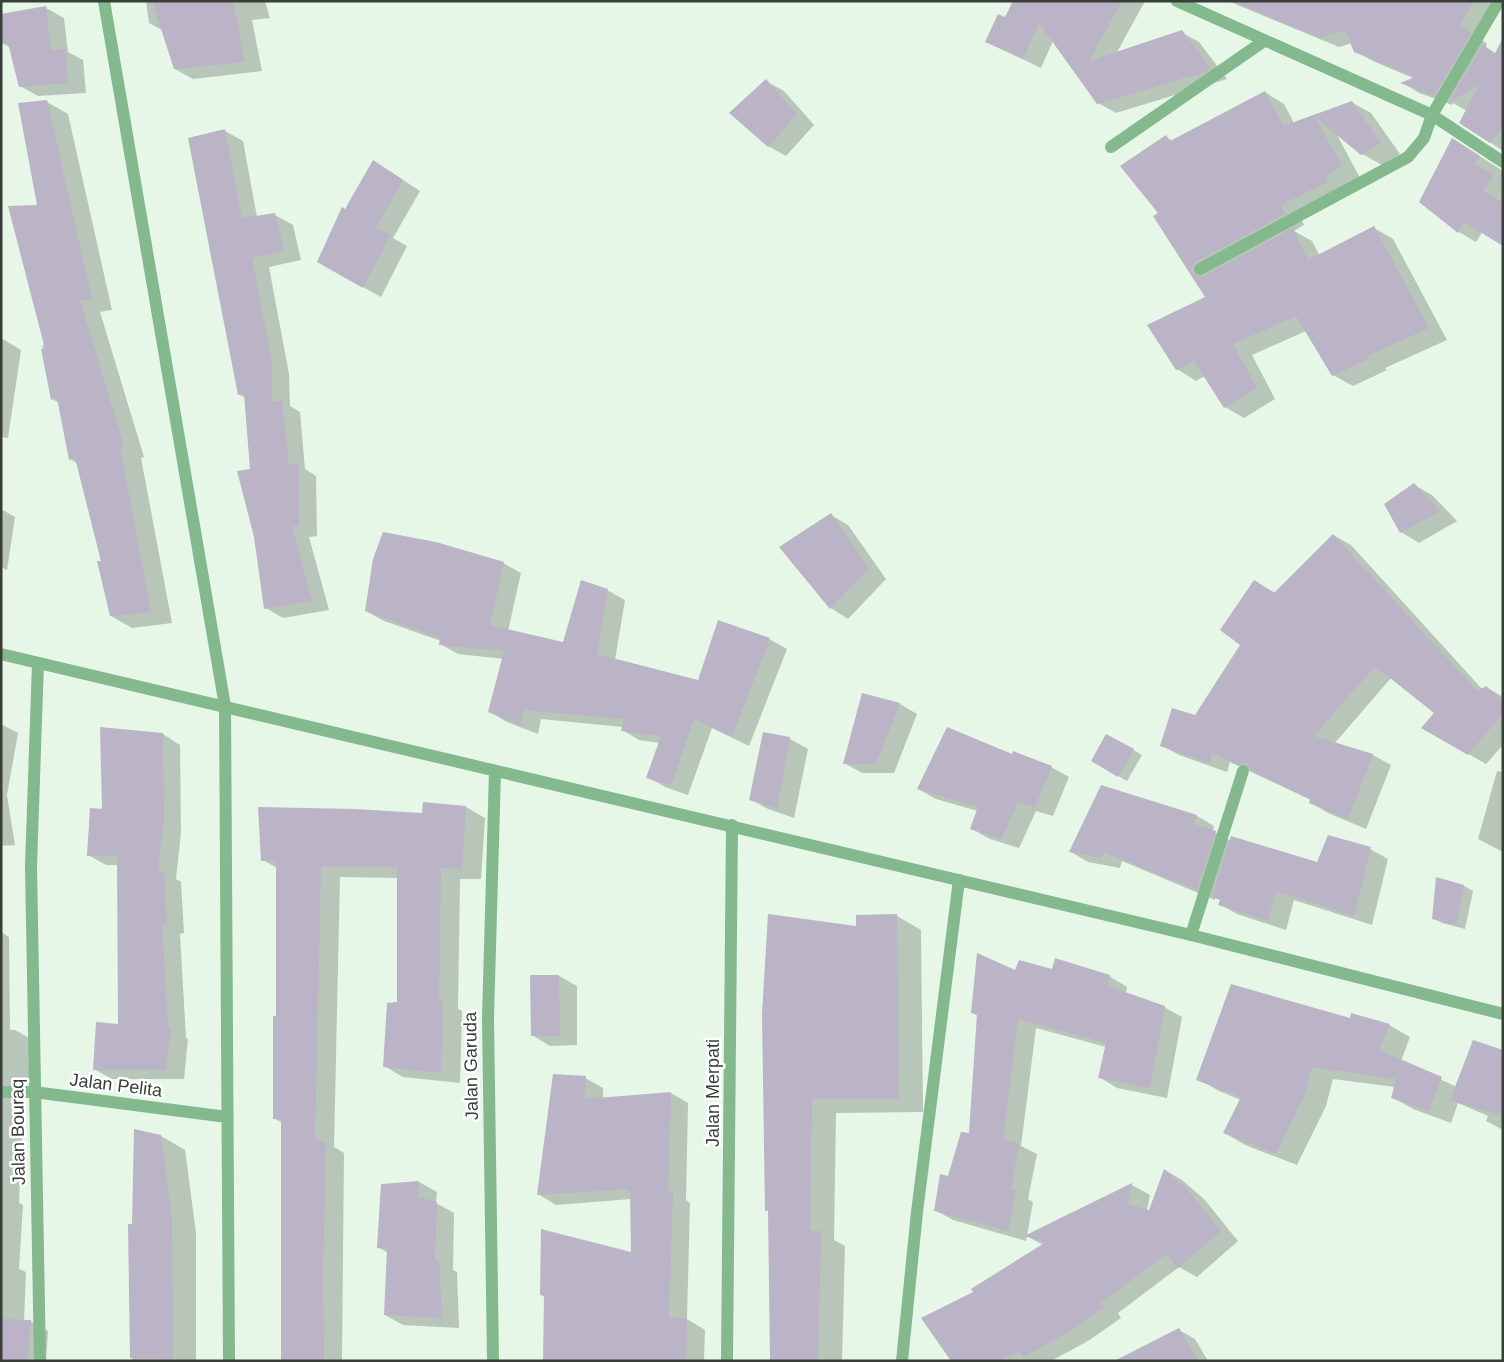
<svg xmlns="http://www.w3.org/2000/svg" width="1504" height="1362" font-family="Arial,sans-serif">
<rect width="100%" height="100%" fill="#e6f7e8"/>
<!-- shadow -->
<g fill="#0003">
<polygon points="146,1 265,1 270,18 252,20 262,71 193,79 175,69 162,30 149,23"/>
<polygon points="1014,1 1145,1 1116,54 1181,32 1199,42 1227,79 1116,113 1098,103 1053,41 1041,68 987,42 1006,19"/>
<polygon points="1228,1 1497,1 1477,35 1487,44 1486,47 1503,58 1503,151 1461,123 1467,111 1453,103 1452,105 1419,93 1403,83 1415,79 1373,61 1355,51 1352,43 1339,47"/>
<polygon points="46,8 64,18 68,52 83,60 86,93 38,96 20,86 11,48 2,43 1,15"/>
<polygon points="766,81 784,91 814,125 786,156 768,146"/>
<polygon points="1265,92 1284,104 1294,123 1351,102 1371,113 1400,154 1382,165 1362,154 1336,133 1360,178 1300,216 1304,225 1294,231 1312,241 1320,256 1374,228 1393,239 1447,340 1385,368 1387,370 1353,386 1333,375 1306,331 1252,355 1275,399 1244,418 1225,407 1205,376 1196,381 1177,369 1207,298 1160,214 1166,137 1173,141"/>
<polygon points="47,102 68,114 112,310 100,312 144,457 141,458 172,623 132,628 111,616 102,562 78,464 70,459 59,403 52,399 42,345 45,346 38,206"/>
<polygon points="225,131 243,141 257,217 275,215 293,225 301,260 269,267 289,374 290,406 300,412 305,469 316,476 317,536 309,537 329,610 283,618 266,608 246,398 240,395"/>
<polygon points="1470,150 1503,171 1503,199 1476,242 1459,232"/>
<polygon points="391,172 420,191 393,238 407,246 381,297 318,262 345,210"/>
<polygon points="1,338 21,350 8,438 1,437"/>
<polygon points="1414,485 1432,495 1457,521 1419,543 1401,532"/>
<polygon points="1,509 15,517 7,570 1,567"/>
<polygon points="831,515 848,525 886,579 848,619 831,608"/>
<polygon points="1333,535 1351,545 1482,689 1486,687 1503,697 1503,745 1486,764 1423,728 1436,713 1391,678 1334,744 1373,755 1391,765 1366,829 1328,813 1310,802 1311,800 1230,762 1227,772 1179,755 1161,745 1195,717 1242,644 1255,581 1275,593"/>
<polygon points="503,563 521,573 508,631 564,644 607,590 625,600 615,660 698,681 769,639 787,649 749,746 712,728 688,795 665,787 648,777 660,743 639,740 622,730 623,727 541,719 538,734 507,722 490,712 504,659 458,654 440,644 441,641 384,621 366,611"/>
<polygon points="863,694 900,704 917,714 894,773 862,773 844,763"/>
<polygon points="1,724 18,733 7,795 15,845 1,846"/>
<polygon points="764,733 790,739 808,749 794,818 768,809 750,799"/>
<polygon points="163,734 180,745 181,832 176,879 181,882 184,933 180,934 186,1038 188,1039 184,1079 112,1079 94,1069 119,1025 119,865 106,865 88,855 103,810"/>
<polygon points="1107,735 1142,755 1127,781 1092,761"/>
<polygon points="1013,756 1051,767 1069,777 1053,816 1036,811 1019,848 990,839 972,829 978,811 936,799 918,789"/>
<polygon points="1497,771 1503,772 1503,852 1478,839"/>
<polygon points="424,803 466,807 485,818 481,879 460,879 458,1009 462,1011 460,1083 403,1077 384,1066 398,1004 398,878 340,877 334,1147 344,1153 342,1361 282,1361 282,1123 274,1118 277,1017 277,868 263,860 423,815"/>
<polygon points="1197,816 1214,826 1213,831 1231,841 1318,864 1370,849 1388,859 1372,925 1294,900 1286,930 1237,914 1219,904 1221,900 1215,897 1215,900 1122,861 1120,868 1088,862 1071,852"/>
<polygon points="1437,878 1464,886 1473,891 1465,929 1442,923 1433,918"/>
<polygon points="897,916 921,930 923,1112 836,1113 834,1240 845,1246 842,1361 771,1361 770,1212 766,1210 858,927"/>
<polygon points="1,932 9,937 10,1030 15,1030 33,1040 30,1084 22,1083 22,1094 15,1095 10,1102 23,1112 19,1203 23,1205 19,1269 26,1272 24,1321 30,1321 48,1331 46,1361 1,1361"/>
<polygon points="1053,970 1109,976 1127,987 1126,993 1164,1007 1182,1017 1167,1098 1117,1088 1099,1077 1106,1047 1036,1028 1021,1146 1037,1154 1028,1199 1033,1202 1027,1236 1132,1185 1150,1195 1147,1210 1150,1211 1165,1170 1182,1180 1204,1199 1238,1241 1197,1277 1179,1267 1118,1313 1121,1318 1088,1341 1051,1361 953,1361 975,1292 1043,1245 1027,1236 1026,1241 953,1220 935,1210 970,1135 978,1016 972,1013 1015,971"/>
<polygon points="559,976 577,986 577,1045 550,1046 532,1035"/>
<polygon points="1351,1020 1389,1025 1410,1037 1401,1061 1457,1087 1503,1051 1503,1130 1486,1121 1488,1116 1458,1103 1451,1123 1413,1109 1392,1097 1395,1087 1333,1079 1326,1106 1297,1165 1245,1145 1225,1133 1241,1100 1219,1091 1198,1079"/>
<polygon points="585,1078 603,1088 603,1098 671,1093 688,1103 686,1200 690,1203 687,1319 705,1330 704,1361 545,1361 545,1297 541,1295 633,1254 631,1199 556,1205 538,1194"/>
<polygon points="161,1136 185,1150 196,1233 196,1361 132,1361 129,1226 134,1226"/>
<polygon points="419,1182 437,1192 436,1203 454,1213 453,1270 457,1272 459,1328 403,1325 385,1315 388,1253 378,1247 382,1185"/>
<polygon points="1179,1330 1195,1339 1208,1361 1129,1361"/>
</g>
<!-- building -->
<g fill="#bbb3c6">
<polygon points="152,1 233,1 245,62 174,69"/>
<polygon points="1013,1 1122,1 1089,61 1182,30 1210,68 1205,72 1097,104 1039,23 1023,59 985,42 998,14 1005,17"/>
<polygon points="1474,1 1460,24 1471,33 1434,96 1400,83 1415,77 1354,52 1345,30 1320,38 1234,2"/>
<polygon points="46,6 51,51 65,49 68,83 19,87 8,43 1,44 1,14"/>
<polygon points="1503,38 1503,127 1490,143 1459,123 1479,85 1449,102 1483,44 1494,55"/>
<polygon points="766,79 797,114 768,147 729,113"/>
<polygon points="1265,91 1283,126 1352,101 1381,143 1361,155 1315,117 1342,166 1325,176 1328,182 1281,205 1285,214 1196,262 1192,268 1193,273 1199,277 1204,276 1293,228 1308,260 1374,226 1429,328 1367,356 1368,359 1332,376 1296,316 1233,344 1257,388 1224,408 1194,361 1176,370 1147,325 1205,297 1153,216 1158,213 1120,166 1166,135 1170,141"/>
<polygon points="47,100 92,299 80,300 124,446 120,447 151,612 110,616 97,561 101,561 75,458 69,460 57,398 51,400 41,349 45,349 8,206 37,205 18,103"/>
<polygon points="225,129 242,218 275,213 284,250 252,258 272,363 272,402 282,400 289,465 299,464 299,526 292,527 312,601 264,609 254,537 237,471 250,469 244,394 238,395 188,138"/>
<polygon points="1452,138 1480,156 1474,164 1494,175 1483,191 1503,202 1503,246 1464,222 1458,233 1419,202"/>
<polygon points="373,160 403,180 376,227 390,235 363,288 317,262 342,207 345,209"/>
<polygon points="1414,483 1440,511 1400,533 1384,504"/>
<polygon points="831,513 869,569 830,609 779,547"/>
<polygon points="383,532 436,542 504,562 490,625 563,642 581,580 608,589 597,654 698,680 718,620 770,638 732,737 694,719 671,786 646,778 661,736 621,731 624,719 524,710 520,725 488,712 504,651 439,645 440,638 365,611 373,559"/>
<polygon points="1333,534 1477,691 1486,686 1503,700 1503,713 1468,755 1421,728 1434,713 1375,666 1314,736 1373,754 1348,819 1309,803 1310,799 1251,771 1246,763 1238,765 1212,753 1209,763 1160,746 1172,708 1195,715 1240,645 1220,630 1254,580 1274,593"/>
<polygon points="862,693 900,703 876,764 843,764"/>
<polygon points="100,727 163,733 164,821 158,871 164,871 167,924 162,924 168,1027 171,1028 166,1070 93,1070 96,1022 118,1024 117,856 87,856 90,808 102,809"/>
<polygon points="947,727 1012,754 1013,751 1052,766 1035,807 1018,802 1001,839 970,829 978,807 917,789"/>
<polygon points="763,732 790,737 777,808 749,800"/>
<polygon points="1106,734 1134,749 1118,777 1091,761"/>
<polygon points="1101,785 1197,815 1194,824 1216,831 1197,890 1104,852 1102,858 1069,852"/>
<polygon points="423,802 466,806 462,869 441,868 439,999 443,999 441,1073 383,1067 387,1003 397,1002 397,867 321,867 315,1141 326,1141 323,1273 324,1361 281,1361 281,1120 273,1119 273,1016 276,1016 276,860 261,861 258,807 355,809 422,813"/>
<polygon points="1328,835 1371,847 1354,916 1276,891 1268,921 1218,905 1220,900 1212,897 1231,836 1317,862"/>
<polygon points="1436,877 1464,885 1456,925 1432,919"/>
<polygon points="768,914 856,926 856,915 897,914 899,1099 812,1099 810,1231 821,1231 818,1361 770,1361 768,1210 765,1211 762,1014"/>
<polygon points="977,953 1015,970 1019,960 1052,969 1055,958 1110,975 1108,986 1165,1006 1150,1088 1098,1078 1106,1043 1018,1019 1003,1140 1019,1143 1011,1189 1016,1190 1008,1231 934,1211 940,1174 948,1176 961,1132 969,1133 977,1014 971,1013"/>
<polygon points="530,975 559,975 560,1036 531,1036"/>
<polygon points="1231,984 1350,1018 1351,1013 1390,1024 1379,1050 1442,1077 1429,1111 1391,1098 1396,1079 1312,1067 1305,1094 1276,1154 1223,1133 1241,1097 1196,1080"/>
<polygon points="1473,1040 1503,1050 1503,1116 1450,1100"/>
<polygon points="553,1074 586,1076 585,1099 671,1092 668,1192 673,1192 669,1318 687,1318 686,1361 543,1361 544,1295 540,1295 541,1229 631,1252 630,1189 537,1195"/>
<polygon points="134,1129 161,1135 172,1219 173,1359 130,1358 128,1224 132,1224"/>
<polygon points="1164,1169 1186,1188 1221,1231 1178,1268 1166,1254 1101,1303 1104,1307 1070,1331 1023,1357 1020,1352 995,1361 951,1361 921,1318 973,1292 971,1289 1046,1242 1024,1236 1132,1183 1128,1204 1149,1210"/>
<polygon points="419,1181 418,1197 437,1202 435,1260 439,1260 442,1318 384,1315 387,1249 377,1248 381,1184"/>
<polygon points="1,1319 31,1320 28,1361 1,1360"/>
<polygon points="1179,1328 1198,1361 1114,1361"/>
</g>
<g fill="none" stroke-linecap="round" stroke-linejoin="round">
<!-- minor -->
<g stroke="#84b88d" stroke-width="12">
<polyline points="104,1 225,706 229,1361"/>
<polyline points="1177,1 1432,115 1503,162"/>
<polyline points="1111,147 1264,41"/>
<polyline points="1200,269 1408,157 1424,138 1432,115 1499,1"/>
<polyline points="1,654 1191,935 1503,1014"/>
<polyline points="38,663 31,866 40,1361"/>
<polyline points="1191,935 1243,771"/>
<polyline points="1,1092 34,1092 227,1117"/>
<polyline points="493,1361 488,1018 495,771"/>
<polyline points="727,1361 732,825"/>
<polyline points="902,1361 917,1212 959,880"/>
</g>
</g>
<g text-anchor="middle" stroke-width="5" stroke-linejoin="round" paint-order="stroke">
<!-- street labels -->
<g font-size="18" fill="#383f39" stroke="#fff">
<text transform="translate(471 1066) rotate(-91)" y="6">Jalan Garuda</text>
<text transform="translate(116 1085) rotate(7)" y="6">Jalan Pelita</text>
<text transform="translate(713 1093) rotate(-90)" y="6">Jalan Merpati</text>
<text transform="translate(18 1132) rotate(-91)" y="6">Jalan Bouraq</text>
</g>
</g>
<!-- border -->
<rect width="1504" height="1362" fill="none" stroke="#383f39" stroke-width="5"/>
</svg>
